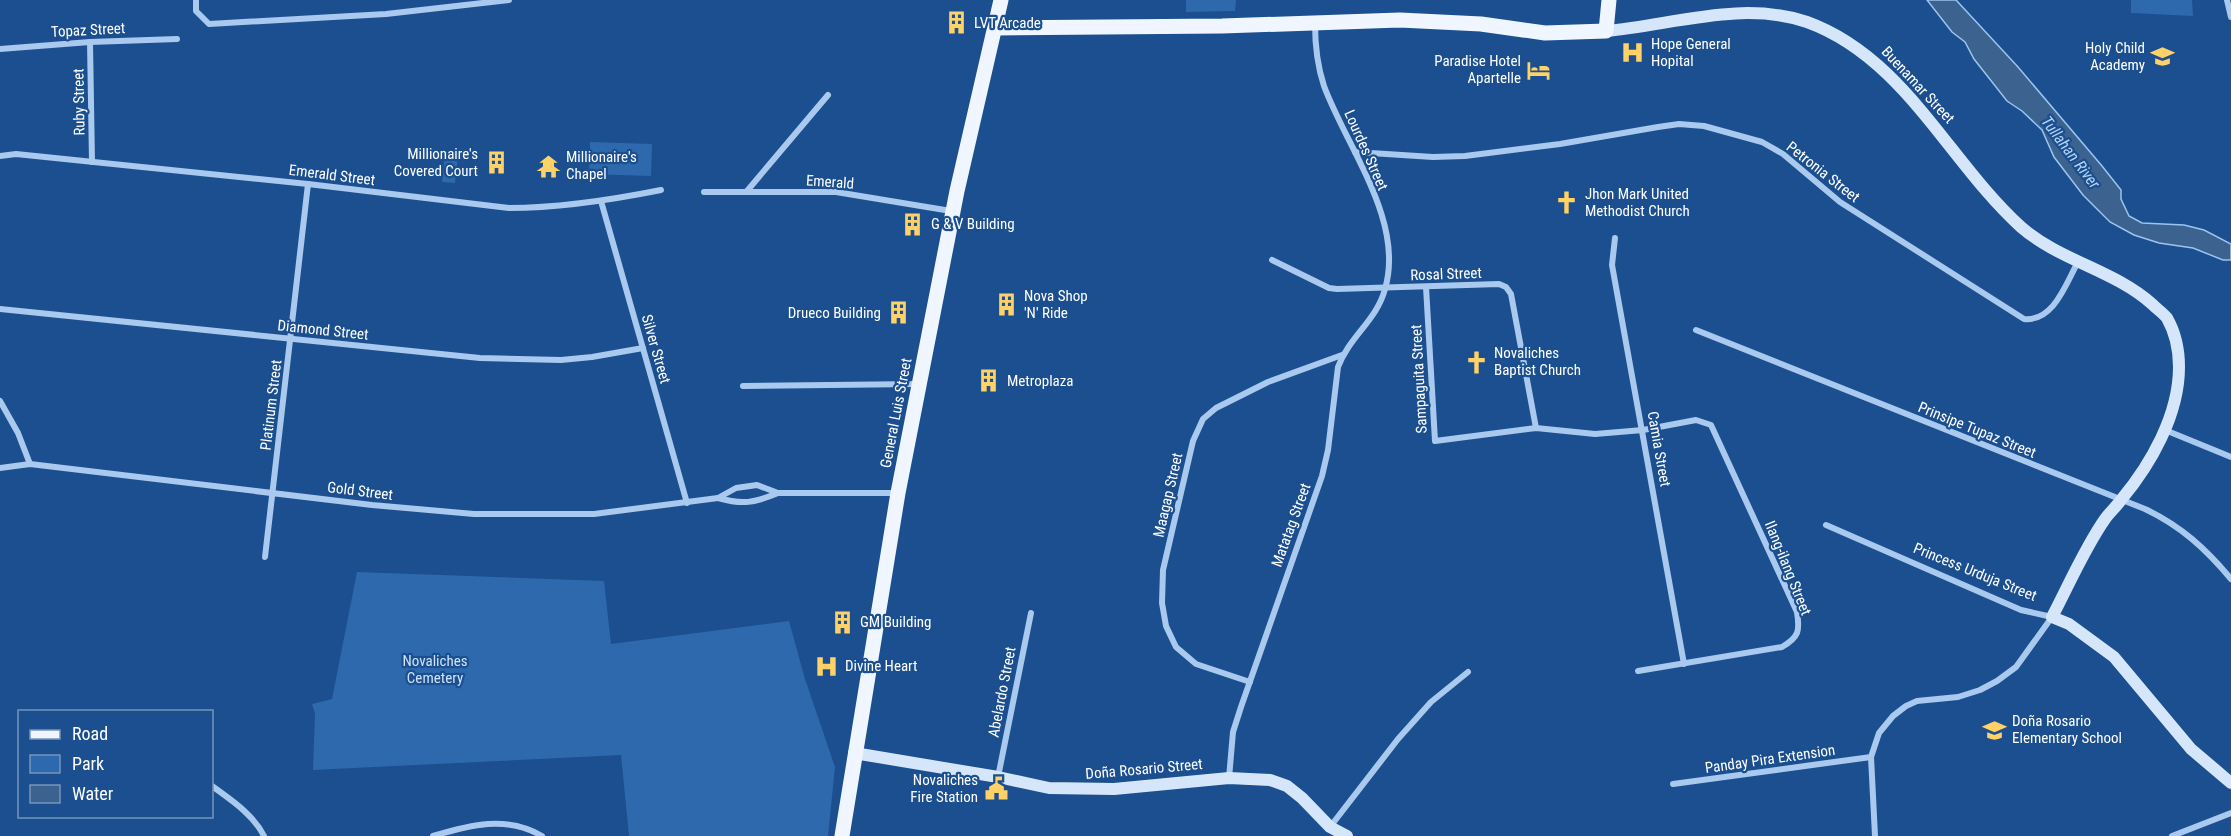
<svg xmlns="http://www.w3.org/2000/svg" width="2231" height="836" font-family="'Roboto Condensed',sans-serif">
<rect width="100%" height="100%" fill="#1b4f8f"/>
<!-- green -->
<g fill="#2e69ad">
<polygon points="1186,0 1236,0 1235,11 1186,12"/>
<polygon points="2131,0 2192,0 2193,16 2131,13"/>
<polygon points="590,142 652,144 651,176 589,174"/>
<polygon points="445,154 458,155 455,183 442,182"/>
<polygon points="357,572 604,581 611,644 789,621 805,679 835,767 828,836 629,836 621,755 313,770 315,713 312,704 332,699"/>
</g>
<!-- water -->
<polygon fill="#3c6290" stroke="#9cc4f0" stroke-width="1.5" points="1927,0 1956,0 2018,67 2102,166 2121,190 2121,199 2129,216 2142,223 2184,225 2204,230 2231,244 2231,260 2223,260 2193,248 2159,243 2134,235 2110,222 2083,195 2054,157 2042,130 2022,111 2007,101 1974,59 1965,42 1952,32"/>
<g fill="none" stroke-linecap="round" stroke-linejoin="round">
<!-- street -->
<g stroke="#a9c9ee" stroke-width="6">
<polyline points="196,0 196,11 209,24 386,14 509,0"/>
<polyline points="2227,0 2231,17"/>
<polyline points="90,42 92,162"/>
<polyline points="0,49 90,42 177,39"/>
<path d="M 1355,152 L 1433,157 L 1465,156 L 1560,144 L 1658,127 L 1679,124 L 1704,126 L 1762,142 L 1783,154 L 1840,202 L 2024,319 C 2054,322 2066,283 2078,262"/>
<path d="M 0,156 L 16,154 L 308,184 L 509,208 C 561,208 611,200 661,190"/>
<polyline points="747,191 828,95"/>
<polyline points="704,192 836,192 951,211"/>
<polyline points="601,201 687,503"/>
<polyline points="1615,238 1612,265 1684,664"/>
<polyline points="1272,260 1329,288 1337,289 1499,284 1506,287 1511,294 1536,428"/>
<path d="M 1426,287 L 1435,441 L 1536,428 L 1595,434 L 1643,430 L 1696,420 L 1711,425 L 1797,612 C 1800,631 1799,637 1782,647 L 1638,671"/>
<polyline points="0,309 480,358 561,360 592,357 643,348"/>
<path d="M 1696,330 L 2145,509 C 2181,526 2206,549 2231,579"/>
<polyline points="743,386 919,384"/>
<polyline points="0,401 18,433 30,464"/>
<polyline points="2165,430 2231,457"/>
<polyline points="0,468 30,464 372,505 474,514 594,514 718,498 736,488 757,485 778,493 897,493"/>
<path d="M 718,498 C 743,505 754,503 778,493"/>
<polyline points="1826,525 2021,610 2052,617 2016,667 1997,681 1980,690 1958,697 1917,701 1906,706 1893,716 1879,733 1871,757 1875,836"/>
<polyline points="265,557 308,184"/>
<polyline points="1250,682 1196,664 1176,647 1166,626 1162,603 1163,570 1193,441 1203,419 1216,408 1268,382 1342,355"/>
<polyline points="998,777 1031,613"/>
<path d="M 1229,778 L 1233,732 L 1241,707 L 1322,476 L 1328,450 L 1338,367 C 1349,337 1377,320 1385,289 C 1405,221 1347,148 1324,86 C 1317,65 1315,45 1315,23"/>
<polyline points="1673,784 1871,757"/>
<path d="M 212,786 C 231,800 253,814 264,836"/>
<polyline points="1330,827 1398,739 1431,702 1468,672"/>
<path d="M 433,836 C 470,825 506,815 542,836"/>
<polyline points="2172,836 2231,813"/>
</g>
<!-- secondary -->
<g stroke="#d6e6fa" stroke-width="12">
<path d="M 1606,31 C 1672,25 1742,0 1807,22 C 1904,57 1949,162 2021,227 C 2060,261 2114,270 2152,304 C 2157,309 2163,313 2167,318 C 2175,332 2179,351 2179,367 C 2179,415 2151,464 2121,500 C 2116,507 2110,512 2105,519 C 2084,549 2069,585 2052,617 L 2069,624 L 2114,657 L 2191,749 L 2231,783"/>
<polyline points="854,753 998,777 1049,788 1114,789 1229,778 1270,780 1287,786 1302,798 1330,827 1347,836"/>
</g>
<!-- primary -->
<g stroke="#f0f6ff" stroke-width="15">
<polyline points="995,28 1222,26 1400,20 1481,24 1545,33 1606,31 1609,0"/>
<polyline points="842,836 898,493 957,191 1001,0"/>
</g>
</g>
<!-- icons -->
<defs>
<symbol id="building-bare" viewBox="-9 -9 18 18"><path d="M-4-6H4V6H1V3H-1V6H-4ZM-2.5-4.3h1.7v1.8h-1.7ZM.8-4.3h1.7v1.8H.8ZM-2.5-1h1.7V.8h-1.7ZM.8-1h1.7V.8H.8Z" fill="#ffd166" stroke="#1b4f8f" stroke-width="2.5" paint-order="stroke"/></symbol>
<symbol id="hospital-bare" viewBox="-9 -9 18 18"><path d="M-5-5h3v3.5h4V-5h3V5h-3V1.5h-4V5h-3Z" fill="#ffd166" stroke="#1b4f8f" stroke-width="2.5" paint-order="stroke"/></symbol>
<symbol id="school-bare" viewBox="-9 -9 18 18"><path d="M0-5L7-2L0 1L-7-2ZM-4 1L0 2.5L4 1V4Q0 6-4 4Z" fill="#ffd166" stroke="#1b4f8f" stroke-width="2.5" paint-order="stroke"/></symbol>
<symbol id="hotel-bare" viewBox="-9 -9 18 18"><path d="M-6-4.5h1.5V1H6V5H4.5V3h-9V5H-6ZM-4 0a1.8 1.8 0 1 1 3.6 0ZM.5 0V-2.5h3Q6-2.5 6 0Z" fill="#ffd166" stroke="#1b4f8f" stroke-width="2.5" paint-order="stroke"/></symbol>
<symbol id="temple-bare" viewBox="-9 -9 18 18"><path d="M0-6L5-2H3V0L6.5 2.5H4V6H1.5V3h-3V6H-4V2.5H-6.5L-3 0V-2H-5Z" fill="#ffd166" stroke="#1b4f8f" stroke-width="2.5" paint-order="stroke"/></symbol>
<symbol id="church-bare" viewBox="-9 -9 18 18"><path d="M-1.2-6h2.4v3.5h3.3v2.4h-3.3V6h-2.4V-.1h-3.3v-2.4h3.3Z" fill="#ffd166" stroke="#1b4f8f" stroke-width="2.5" paint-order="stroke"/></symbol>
<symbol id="civic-bare" viewBox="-9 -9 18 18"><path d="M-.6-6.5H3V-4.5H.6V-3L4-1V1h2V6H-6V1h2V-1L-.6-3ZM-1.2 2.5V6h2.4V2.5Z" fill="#ffd166" stroke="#1b4f8f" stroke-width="2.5" paint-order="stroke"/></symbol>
</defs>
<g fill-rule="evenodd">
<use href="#building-bare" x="940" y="6" width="33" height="33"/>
<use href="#hospital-bare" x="1616" y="36" width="33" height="33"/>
<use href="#school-bare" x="2146" y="40" width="33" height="33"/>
<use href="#hotel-bare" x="1522" y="54" width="33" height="33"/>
<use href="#building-bare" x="480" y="146" width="33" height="33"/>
<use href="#temple-bare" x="532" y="150" width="33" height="33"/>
<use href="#church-bare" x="1550" y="186" width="33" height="33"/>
<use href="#building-bare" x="896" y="208" width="33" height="33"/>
<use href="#building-bare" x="990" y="288" width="33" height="33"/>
<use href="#building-bare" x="882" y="296" width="33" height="33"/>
<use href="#church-bare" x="1460" y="346" width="33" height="33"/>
<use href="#building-bare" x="972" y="364" width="33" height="33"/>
<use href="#building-bare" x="826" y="606" width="33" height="33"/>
<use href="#hospital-bare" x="810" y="650" width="33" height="33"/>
<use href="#school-bare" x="1978" y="714" width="33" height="33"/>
<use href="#civic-bare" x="980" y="772" width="33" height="33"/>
</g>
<g text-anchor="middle" stroke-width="4.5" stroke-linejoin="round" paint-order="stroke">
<!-- poi labels -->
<g font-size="15" fill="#fff" stroke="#1b4f8f" text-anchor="start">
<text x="974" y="28">LVT Arcade</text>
<text x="1651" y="49">Hope General<tspan x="1651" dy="17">Hopital</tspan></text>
<text x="2145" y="53" text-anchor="end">Holy Child<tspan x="2145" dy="17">Academy</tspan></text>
<text x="1521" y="66" text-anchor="end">Paradise Hotel<tspan x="1521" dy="17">Apartelle</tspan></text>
<text x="478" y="159" text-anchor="end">Millionaire's<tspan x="478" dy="17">Covered Court</tspan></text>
<text x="566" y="162">Millionaire's<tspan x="566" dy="17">Chapel</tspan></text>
<text x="1585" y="199">Jhon Mark United<tspan x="1585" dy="17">Methodist Church</tspan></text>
<text x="931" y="229">G &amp; V Building</text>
<text x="1024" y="301">Nova Shop<tspan x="1024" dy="17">'N' Ride</tspan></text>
<text x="881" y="318" text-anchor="end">Drueco Building</text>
<text x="1494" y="358">Novaliches<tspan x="1494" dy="17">Baptist Church</tspan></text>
<text x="1007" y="386">Metroplaza</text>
<text x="860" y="627">GM Building</text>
<text x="845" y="671">Divine Heart</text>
<text x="2012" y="726">Doña Rosario<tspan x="2012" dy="17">Elementary School</tspan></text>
<text x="978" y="785" text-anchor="end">Novaliches<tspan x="978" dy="17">Fire Station</tspan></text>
</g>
<!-- street labels -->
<g font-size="15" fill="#fff" stroke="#1b4f8f">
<text transform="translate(88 30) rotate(-3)" y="5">Topaz Street</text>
<text transform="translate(1918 85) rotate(47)" y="5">Buenamar Street</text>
<text transform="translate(79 102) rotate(-91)" y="5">Ruby Street</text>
<text transform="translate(1366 150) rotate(66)" y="5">Lourdes Street</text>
<text transform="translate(1823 172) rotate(38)" y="5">Petronia Street</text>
<text transform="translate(332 175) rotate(7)" y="5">Emerald Street</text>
<text transform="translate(830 182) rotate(4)" y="5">Emerald</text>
<text transform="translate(1446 274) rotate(-2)" y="5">Rosal Street</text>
<text transform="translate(323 330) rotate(6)" y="5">Diamond Street</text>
<text transform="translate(656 349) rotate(74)" y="5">Silver Street</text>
<text transform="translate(1419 379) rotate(-93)" y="5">Sampaguita Street</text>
<text transform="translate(271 405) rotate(-83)" y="5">Platinum Street</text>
<text transform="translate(896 413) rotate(-79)" y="5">General Luis Street</text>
<text transform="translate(1977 430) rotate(22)" y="5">Prinsipe Tupaz Street</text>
<text transform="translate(1659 449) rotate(80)" y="5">Camia Street</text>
<text transform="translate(360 491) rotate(7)" y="5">Gold Street</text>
<text transform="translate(1168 495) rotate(-77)" y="5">Maagap Street</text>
<text transform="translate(1291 525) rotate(-70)" y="5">Matatag Street</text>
<text transform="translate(1788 568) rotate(68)" y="5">Ilang-ilang Street</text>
<text transform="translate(1975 572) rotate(22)" y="5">Princess Urduja Street</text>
<text transform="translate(1002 692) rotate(-79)" y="5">Abelardo Street</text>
<text transform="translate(1770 759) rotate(-8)" y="5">Panday Pira Extension</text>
<text transform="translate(1144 769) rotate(-5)" y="5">Doña Rosario Street</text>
</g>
<!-- park labels -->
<g font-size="15" fill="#cfe3fa" stroke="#1b4f8f">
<text x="435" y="666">Novaliches<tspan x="435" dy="17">Cemetery</tspan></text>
</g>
<!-- water labels -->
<g font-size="16" font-style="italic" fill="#b5d3f5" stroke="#1b4f8f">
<text transform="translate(2071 152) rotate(53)" y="6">Tullahan River</text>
</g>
</g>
<!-- legend -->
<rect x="18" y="710" width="195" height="108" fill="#1b4f8f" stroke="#7695bc" stroke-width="1.5"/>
<rect x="30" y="730" width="30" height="9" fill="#f0f6ff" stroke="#7695bc" stroke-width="1.5"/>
<text x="72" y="740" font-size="18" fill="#ffffff">Road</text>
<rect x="30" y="755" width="30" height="18" fill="#2e69ad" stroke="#7695bc" stroke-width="1.5"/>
<text x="72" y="770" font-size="18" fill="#ffffff">Park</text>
<rect x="30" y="785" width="30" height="18" fill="#3c6290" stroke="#7695bc" stroke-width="1.5"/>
<text x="72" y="800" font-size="18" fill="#ffffff">Water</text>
</svg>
